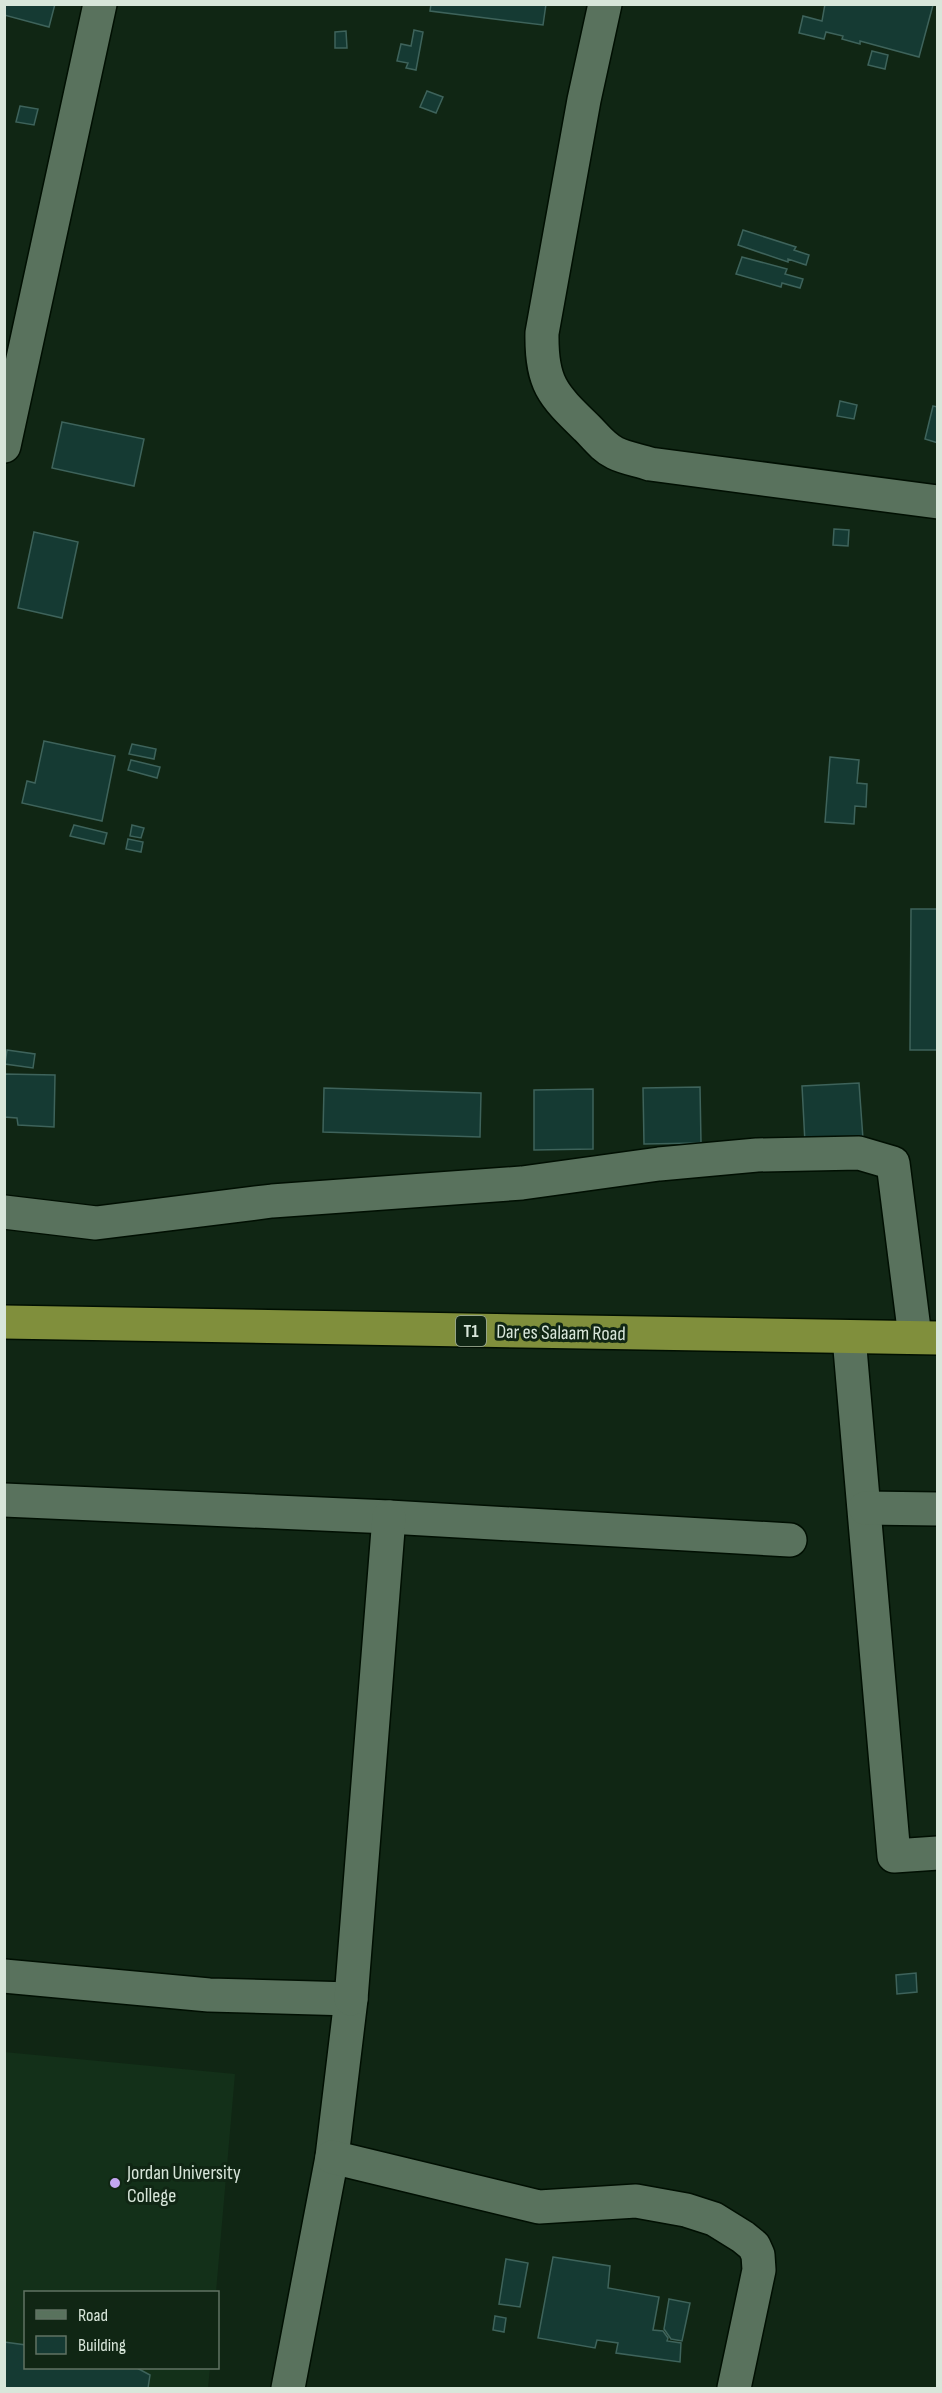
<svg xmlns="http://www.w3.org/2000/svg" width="942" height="2393" font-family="'Sofia Sans Condensed',sans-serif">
<rect width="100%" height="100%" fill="#102614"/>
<!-- built -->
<polygon fill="#133019" points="4,2052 235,2074 216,2292 26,2292 26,2368 210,2368 208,2388 5,2388"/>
<!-- building -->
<g fill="#153a33" stroke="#3e635b" stroke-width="1.5">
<polygon points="4,4 55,4 49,27 4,15"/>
<polygon points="431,4 546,4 543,25 430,11"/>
<polygon points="929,4 933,5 919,57 860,41 860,44 842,39 843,36 826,32 824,39 799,33 803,16 822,21 825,4"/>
<polygon points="414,30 423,32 416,70 406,68 408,63 397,61 401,44 411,46"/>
<polygon points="346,31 347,48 335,48 335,32"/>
<polygon points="872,51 888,55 885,69 868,65"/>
<polygon points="427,91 443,97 436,113 420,107"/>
<polygon points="20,106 38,109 34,125 16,122"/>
<polygon points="743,230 796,247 794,250 809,255 806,265 788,259 788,262 738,245"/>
<polygon points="742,257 787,269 785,274 803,279 800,288 782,283 781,287 736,274"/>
<polygon points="840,401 857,405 854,419 837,416"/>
<polygon points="933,406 938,407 938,443 925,439"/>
<polygon points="62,422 144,439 134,486 52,468"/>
<polygon points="834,529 849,530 848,546 833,545"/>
<polygon points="34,532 78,542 62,618 18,608"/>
<polygon points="44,741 115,756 102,821 22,803 27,781 35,783"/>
<polygon points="132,744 156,749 154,759 129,754"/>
<polygon points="830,757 859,760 857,783 867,784 866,807 855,806 854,824 825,822"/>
<polygon points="131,760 160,767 157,778 128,770"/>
<polygon points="74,825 107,833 104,844 70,836"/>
<polygon points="132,825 144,828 141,838 130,836"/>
<polygon points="128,839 143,842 141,852 126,849"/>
<polygon points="911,909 938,909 938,1050 910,1050"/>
<polygon points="7,1050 35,1054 33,1068 5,1064"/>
<polygon points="4,1074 55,1075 54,1127 18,1125 17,1118 4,1117"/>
<polygon points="859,1083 863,1139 805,1143 802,1086"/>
<polygon points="700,1087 701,1143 644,1144 643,1088"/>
<polygon points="324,1088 481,1093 480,1137 323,1132"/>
<polygon points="593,1089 593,1149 534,1150 534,1090"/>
<polygon points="916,1973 917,1992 897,1994 896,1975"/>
<polygon points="553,2257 610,2266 608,2288 659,2297 653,2330 663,2331 668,2338 667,2341 681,2343 680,2362 616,2353 618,2343 597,2340 595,2348 538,2338"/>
<polygon points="506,2259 528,2263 520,2307 499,2304"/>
<polygon points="669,2299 690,2303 682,2341 671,2339 664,2329"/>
<polygon points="495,2316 506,2318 504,2332 493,2330"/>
<polygon points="4,2342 26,2345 26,2368 137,2368 150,2375 148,2388 4,2388"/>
</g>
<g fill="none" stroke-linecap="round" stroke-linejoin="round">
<defs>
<g id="minor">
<path d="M 605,4 L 584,100 L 542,333 C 541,384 553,395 587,428 C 596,437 603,447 615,453 C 625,458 638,460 650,464 L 938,502"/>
<polyline points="4,446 100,4"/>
<polyline points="4,1212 96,1223 272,1201 522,1183 659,1164 757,1155 859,1153 893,1163 915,1337"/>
<polyline points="849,1337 894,1856 938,1853"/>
<polyline points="4,1500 389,1517 790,1540"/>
<polyline points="865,1508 938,1509"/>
<polyline points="4,1976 209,1995 351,1999 332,2157 288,2388"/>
<polyline points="351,1999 389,1517"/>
<polyline points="332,2157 539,2207 636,2201 686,2210 714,2219 743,2237 754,2246 758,2255 759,2270 734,2388"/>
</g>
<polyline id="highway" points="4,1322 938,1338"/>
</defs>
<!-- minor casing -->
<use href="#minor" stroke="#000f02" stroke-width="36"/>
<!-- highway casing -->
<use href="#highway" stroke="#000f02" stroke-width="36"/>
<!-- minor -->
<use href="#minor" stroke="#59725d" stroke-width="33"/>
<!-- highway -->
<use href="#highway" stroke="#808f3c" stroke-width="33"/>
</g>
<!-- markers -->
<circle fill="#c3a7f2" stroke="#102614" stroke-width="2" cx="115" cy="2183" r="6"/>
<g text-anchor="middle" stroke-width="6" stroke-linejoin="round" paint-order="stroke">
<!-- shield labels -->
<rect fill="#102614" stroke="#9cac9f" stroke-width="1.5" x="456" y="1316" width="30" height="30" rx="4.5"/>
<g font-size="18" font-weight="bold" fill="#d8e6da">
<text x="471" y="1337">T1</text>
</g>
<!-- street labels -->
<g font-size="20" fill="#d8e6da" stroke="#102614">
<text transform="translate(561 1332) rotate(1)" y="7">Dar es Salaam Road</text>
</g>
<!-- poi labels -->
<g font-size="20" fill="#d8e6da" stroke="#102614" text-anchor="start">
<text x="127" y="2179">Jordan University<tspan x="127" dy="23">College</tspan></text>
</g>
</g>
<!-- border -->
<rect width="942" height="2393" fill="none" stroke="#d8e6da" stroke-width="12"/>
<!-- legend -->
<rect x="24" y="2291" width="195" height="78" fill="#102614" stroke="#607363" stroke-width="1.5"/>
<rect x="36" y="2310" width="30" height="9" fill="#59725d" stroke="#607363" stroke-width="1.5"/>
<text x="78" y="2321" font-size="18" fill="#d8e6da">Road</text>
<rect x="36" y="2336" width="30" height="18" fill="#153a33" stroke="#607363" stroke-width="1.5"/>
<text x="78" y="2351" font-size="18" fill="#d8e6da">Building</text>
</svg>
